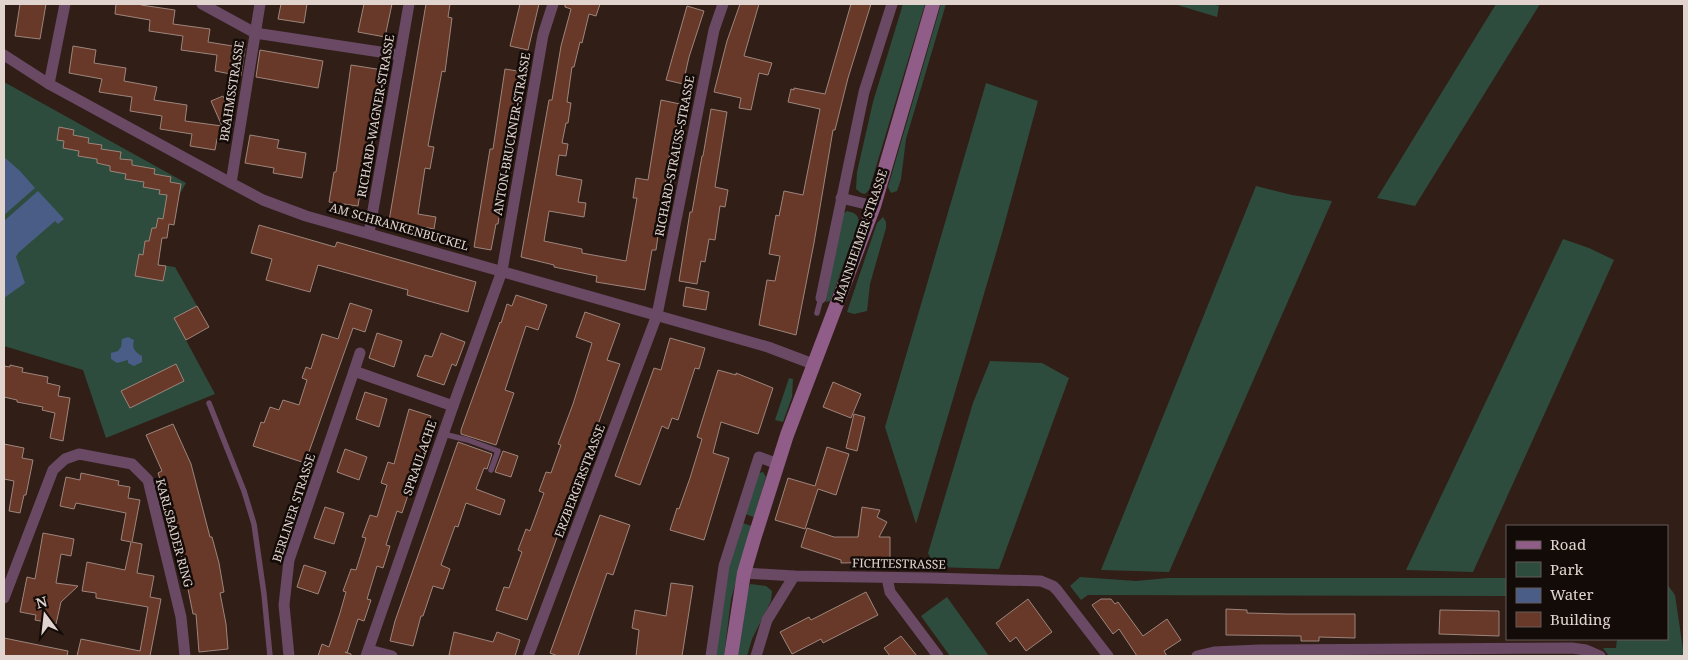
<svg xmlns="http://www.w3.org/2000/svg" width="1688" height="660" font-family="'Noto Serif',serif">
<rect width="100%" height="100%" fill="#311e17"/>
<!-- green -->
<g fill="#2d4c3d">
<polygon points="903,4 925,4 869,190 865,194 861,193 856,189 857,172 873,102"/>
<polygon points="941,4 946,4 906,139 901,179 897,191 891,193 888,187"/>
<polygon points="1174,4 1213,4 1219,6 1217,17"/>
<polygon points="1496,4 1540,4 1415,206 1377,198"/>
<polygon points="4,82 186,183 178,197 174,225 169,224 167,238 162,238 160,252 156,252 154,264 175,267 197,306 174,318 215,394 106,438 83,370 4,346"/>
<polygon points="986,83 1038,101 1002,233 916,524 885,427"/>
<polygon points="1256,186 1292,195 1332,201 1169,572 1101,570"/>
<path d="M 847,211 C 855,213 858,214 859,223 L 830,301 L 826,302 L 840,221 L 843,214 Z"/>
<polygon points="883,217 886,222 886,228 870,284 867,311 854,314 847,312 877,223"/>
<polygon points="1563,239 1589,248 1614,260 1473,572 1406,570"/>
<polygon points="990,361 1042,363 1069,378 999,569 935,567 928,553 973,403"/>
<polygon points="789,378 793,379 792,397 783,422 775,420"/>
<polygon points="763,472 766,477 754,517 745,514 759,473"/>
<polygon points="742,523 752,526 731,599 724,656 715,656 727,571"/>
<polygon points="1080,577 1136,581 1168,578 1507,578 1507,596 1088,595 1081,600 1070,586"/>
<polygon points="750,584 766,586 772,591 771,601 752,639 747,656 737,656 745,601"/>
<polygon points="1667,584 1675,595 1684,656 1609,656 1603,648 1616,648 1617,639 1667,639"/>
<polygon points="947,597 989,656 950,656 921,616"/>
</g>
<!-- water -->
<g fill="#495d86">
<polygon points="4,157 20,171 35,188 4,215"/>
<polygon points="38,191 64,219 58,224 55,221 18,253 16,257 25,283 4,298 4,221"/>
<path d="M 128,337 L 134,340 C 132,349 134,351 142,356 L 142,362 L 134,366 L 128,363 L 128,360 L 117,363 L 111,359 L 111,353 L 118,351 L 121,347 L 122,339 Z"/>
</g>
<!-- building -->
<g fill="#683929" stroke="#9d857c">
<polygon points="20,4 46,4 40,39 15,36"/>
<polygon points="116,4 141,4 141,5 175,10 173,24 210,29 208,42 245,48 241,76 215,71 217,55 181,50 183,36 149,31 150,20 115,14"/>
<polygon points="281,4 307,4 304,23 278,19"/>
<polygon points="364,4 392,4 385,37 358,32"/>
<polygon points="426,4 450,4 448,17 452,18 445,72 442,71 428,146 434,147 430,169 425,168 418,214 436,217 434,229 389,221"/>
<polygon points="520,4 539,4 528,50 510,46"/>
<polygon points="565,4 600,4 596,16 589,14 582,43 580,42 574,67 572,67 567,102 571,103 568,123 566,123 562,143 568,144 566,156 559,155 556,175 582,180 578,202 586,203 584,217 549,211 544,241 582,249 582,253 626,261 637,198 633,198 636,178 648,180 661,100 680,104 673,145 671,144 656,250 652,250 645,290 596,282 597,276 554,267 554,265 521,257 549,100 552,100 561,46 571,9 565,7"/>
<polygon points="740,4 759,4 744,56 772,63 768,75 759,73 751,110 739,108 741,98 714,92 727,41"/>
<polygon points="851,4 871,4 848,78 835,130 833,130 814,243 796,335 759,325 767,280 775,281 780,256 769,254 776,215 779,216 784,191 803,195 820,109 788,102 791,89 794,90 794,88 825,94"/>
<polygon points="687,6 704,11 689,57 683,84 666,80"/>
<polygon points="73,46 96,50 94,63 126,68 124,81 157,87 154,100 187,105 185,121 222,126 211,101 223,96 226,104 229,102 234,116 231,117 233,122 231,133 217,139 215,150 190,146 192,134 160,129 162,116 130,111 132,97 99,92 102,79 69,73"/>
<polygon points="260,50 323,61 318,88 256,77"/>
<polygon points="351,65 383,70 372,130 370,130 358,206 329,202 334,172 336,172"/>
<polygon points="505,69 524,72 506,169 498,224 496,224 491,250 474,247 490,149 493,149"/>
<polygon points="711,109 727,112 715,187 728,190 725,207 720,206 715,240 709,239 705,262 701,261 697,284 679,281 690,212 692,212 702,156 703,156"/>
<polygon points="59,127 74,130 73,135 89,138 88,143 102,145 101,149 121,152 120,159 132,160 132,165 155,169 154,174 171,177 170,182 181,184 174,225 169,224 167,238 162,238 158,265 166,266 163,281 135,276 139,254 143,255 145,241 149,241 152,228 156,228 158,218 163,219 167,195 159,194 160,190 143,187 144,182 125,179 126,174 110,171 110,166 97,163 97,159 78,156 79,151 63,148 64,141 57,140"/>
<polygon points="250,135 279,140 277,148 306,153 302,178 273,173 274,168 245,163"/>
<polygon points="259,225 335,247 337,242 476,282 468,312 407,295 408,290 318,265 310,292 266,280 272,259 251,253"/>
<polygon points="686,287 709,292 706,310 683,306"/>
<polygon points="516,295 547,305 538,330 526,326 505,390 514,393 496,445 461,434 461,430 500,322 501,323 507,304 512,306"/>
<polygon points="350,303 372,310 365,332 353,328 305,463 253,446 261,422 264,423 270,407 279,410 283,400 299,405 307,380 302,378 306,367 311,369 322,334 338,339"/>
<polygon points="197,306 209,327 186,340 174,318"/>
<polygon points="585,312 620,324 607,360 620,364 527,620 496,610 504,587 509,588 522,552 518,550 526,529 530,531 544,493 539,491 546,472 551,473 561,445 558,444 573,404 592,343 576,337"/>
<polygon points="377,333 402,341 394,367 369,358"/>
<polygon points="441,333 465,342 456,366 452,364 444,385 417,376 425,355 432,357"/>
<polygon points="670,338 705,348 699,369 695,368 678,420 672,418 668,429 662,426 640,485 615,476 654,368 661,370"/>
<polygon points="176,364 184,381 130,408 121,391"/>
<polygon points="10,365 23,368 22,372 48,377 47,383 60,386 58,396 70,398 63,441 50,438 55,413 42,410 43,407 17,402 17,400 4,397 4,366 10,367"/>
<polygon points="718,370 736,375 736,373 773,388 758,434 721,422 713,453 729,458 704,540 670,530 677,508 679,509 690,478 702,439 697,437"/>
<polygon points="833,382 861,394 851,418 823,407"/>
<polygon points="365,392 387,399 379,427 356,419"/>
<polygon points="409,409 431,416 424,437 428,438 422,458 416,456 405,491 409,492 402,513 397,511 386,545 390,546 383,568 377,566 367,599 371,600 364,621 358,619 347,653 345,652 351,654 351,656 318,656 322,644 329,647 340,613 346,592 343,591 351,569 356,570 366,538 362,537 370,515 377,517 387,485 381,483 388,462 394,464"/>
<polygon points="854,414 865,417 857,451 846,448"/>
<polygon points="173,424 191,464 210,537 212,537 219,563 224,592 220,593 226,624 228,649 199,652 196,614 193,614 187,584 189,584 169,510 170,509 158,473 162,471 146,435"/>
<polygon points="458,442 492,454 487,469 484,468 476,489 505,500 500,515 466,503 458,527 455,526 441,565 450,569 443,589 433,586 423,616 421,616 413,646 390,641 395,621"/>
<polygon points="4,444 24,448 22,458 33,460 26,495 24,495 20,513 9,511 14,481 4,479"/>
<polygon points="827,447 849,454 836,495 818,489 805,529 775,520 788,478 815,486"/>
<polygon points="345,449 367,457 359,480 337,472"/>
<polygon points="503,451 518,456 511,477 495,472"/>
<polygon points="81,473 119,481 118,485 130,487 128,498 140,500 132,542 142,544 137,573 154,576 150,597 161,599 150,656 77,656 81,639 140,651 148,607 96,598 96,593 82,591 87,562 125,570 131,542 121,540 126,513 76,503 74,509 60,506 66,477 80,480"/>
<polygon points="325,507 344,513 334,544 314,538"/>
<polygon points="862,507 880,510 877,517 887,522 879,537 890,537 890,562 841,563 841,560 801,547 807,528 834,537 858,537"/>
<polygon points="600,515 630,525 613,575 607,573 578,656 558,656 550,653"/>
<polygon points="43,533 74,539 71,556 61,554 56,583 78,586 61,602 56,624 35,620 36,615 20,612 27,577 35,579"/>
<polygon points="304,565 326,572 318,594 297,587"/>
<polygon points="671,583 693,586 682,656 636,656 639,630 632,628 635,610 666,616"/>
<polygon points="866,592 878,615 823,643 821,639 792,654 780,632 809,617 811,620"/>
<polygon points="1028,599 1052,632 1026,651 1016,637 1010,642 996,623"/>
<polygon points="1101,599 1111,599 1115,604 1118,602 1143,636 1167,619 1181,640 1164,651 1167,656 1137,656 1119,629 1113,634 1092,605"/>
<polygon points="1226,609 1247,610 1247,613 1287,614 1355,614 1355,638 1319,637 1319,641 1301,641 1301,636 1226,635"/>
<polygon points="1440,610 1499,611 1499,636 1439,634"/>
<polygon points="454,632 493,642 497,632 520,640 515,656 455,656 449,655"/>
<polygon points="901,636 917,656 890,656 884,648"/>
<polygon points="4,638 68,651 67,656 4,656"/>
</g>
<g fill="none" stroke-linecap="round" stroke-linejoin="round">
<!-- service -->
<g stroke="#694964" stroke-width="5.5">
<polyline points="817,313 821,298"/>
<polyline points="209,403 244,491 254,524 264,594 270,656"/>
<polyline points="443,434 468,440 498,451 491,470"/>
</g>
<!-- minor -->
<g stroke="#694964" stroke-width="11">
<polyline points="202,4 255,33 400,55"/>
<polyline points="4,55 49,84 231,183 263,200 306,216 768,347 813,364"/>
<polyline points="49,84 65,4"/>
<polyline points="231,183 260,4"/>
<polyline points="841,198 874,206"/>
<polyline points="369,233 409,4"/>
<polyline points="821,298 864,92 892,4"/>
<polyline points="354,371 360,353"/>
<polyline points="744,573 794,576 930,578 1041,581 1053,586 1057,590 1108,656"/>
<polyline points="887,578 890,592 938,656"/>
<polyline points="4,598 53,470 65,459 79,454 132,464 148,480 181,617 185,656"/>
<polyline points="369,650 392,656"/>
<polyline points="289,656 284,605 289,560 354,371 453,406"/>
<polyline points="366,656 453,406 502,271 543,35 553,4"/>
<polyline points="528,656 657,315 714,30 723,4"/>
<polyline points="711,656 724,566 759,457 778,464"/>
<polyline points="756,656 767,620 794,576"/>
<polyline points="1197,656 1214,652 1259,650 1572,648 1586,650 1600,656"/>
</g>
<!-- secondary -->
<polyline stroke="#8f5d88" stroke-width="14" points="731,656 744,573 754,539 787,435 874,206 933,4"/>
</g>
<g text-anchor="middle" stroke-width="5" stroke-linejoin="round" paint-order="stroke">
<!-- street labels -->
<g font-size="12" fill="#e1d4cf" stroke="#130b08">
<text transform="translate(232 91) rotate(-81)" y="4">BRAHMSSTRASSE</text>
<text transform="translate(376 116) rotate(-80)" y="4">RICHARD-WAGNER-STRASSE</text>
<text transform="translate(512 134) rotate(-80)" y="4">ANTON-BRUCKNER-STRASSE</text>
<text transform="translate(675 156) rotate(-79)" y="4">RICHARD-STRAUSS-STRASSE</text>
<text transform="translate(399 227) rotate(16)" y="4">AM SCHRANKENBUCKEL</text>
<text transform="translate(861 236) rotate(-71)" y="4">MANNHEIMER STRASSE</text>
<text transform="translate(420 458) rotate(-71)" y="4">SPRAULACHE</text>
<text transform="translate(580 481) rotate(-69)" y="4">ERZBERGERSTRASSE</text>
<text transform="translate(294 508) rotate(-72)" y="4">BERLINER STRASSE</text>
<text transform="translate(174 533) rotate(75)" y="4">KARLSBADER RING</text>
<text transform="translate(899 564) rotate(1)" y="4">FICHTESTRASSE</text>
</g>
</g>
<!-- border -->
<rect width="1688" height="660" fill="none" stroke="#e1d4cf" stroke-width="10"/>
<!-- legend -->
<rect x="1506" y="525" width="162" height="115" fill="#130b08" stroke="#655b58"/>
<rect x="1516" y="541" width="25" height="8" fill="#8f5d88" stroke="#655b58"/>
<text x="1550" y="550" font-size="15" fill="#e1d4cf">Road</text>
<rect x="1516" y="562" width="25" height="15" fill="#2d4c3d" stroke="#655b58"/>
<text x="1550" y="575" font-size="15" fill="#e1d4cf">Park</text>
<rect x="1516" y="588" width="25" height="15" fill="#495d86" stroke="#655b58"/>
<text x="1550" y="600" font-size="15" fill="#e1d4cf">Water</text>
<rect x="1516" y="612" width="25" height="15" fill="#683929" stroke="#655b58"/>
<text x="1550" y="625" font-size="15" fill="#e1d4cf">Building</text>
<!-- north arrow -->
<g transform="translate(45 615) rotate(345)" stroke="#130b08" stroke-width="4" paint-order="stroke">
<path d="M0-4L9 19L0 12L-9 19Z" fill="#e1d4cf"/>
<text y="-8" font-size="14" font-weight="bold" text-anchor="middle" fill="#e1d4cf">N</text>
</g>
</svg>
